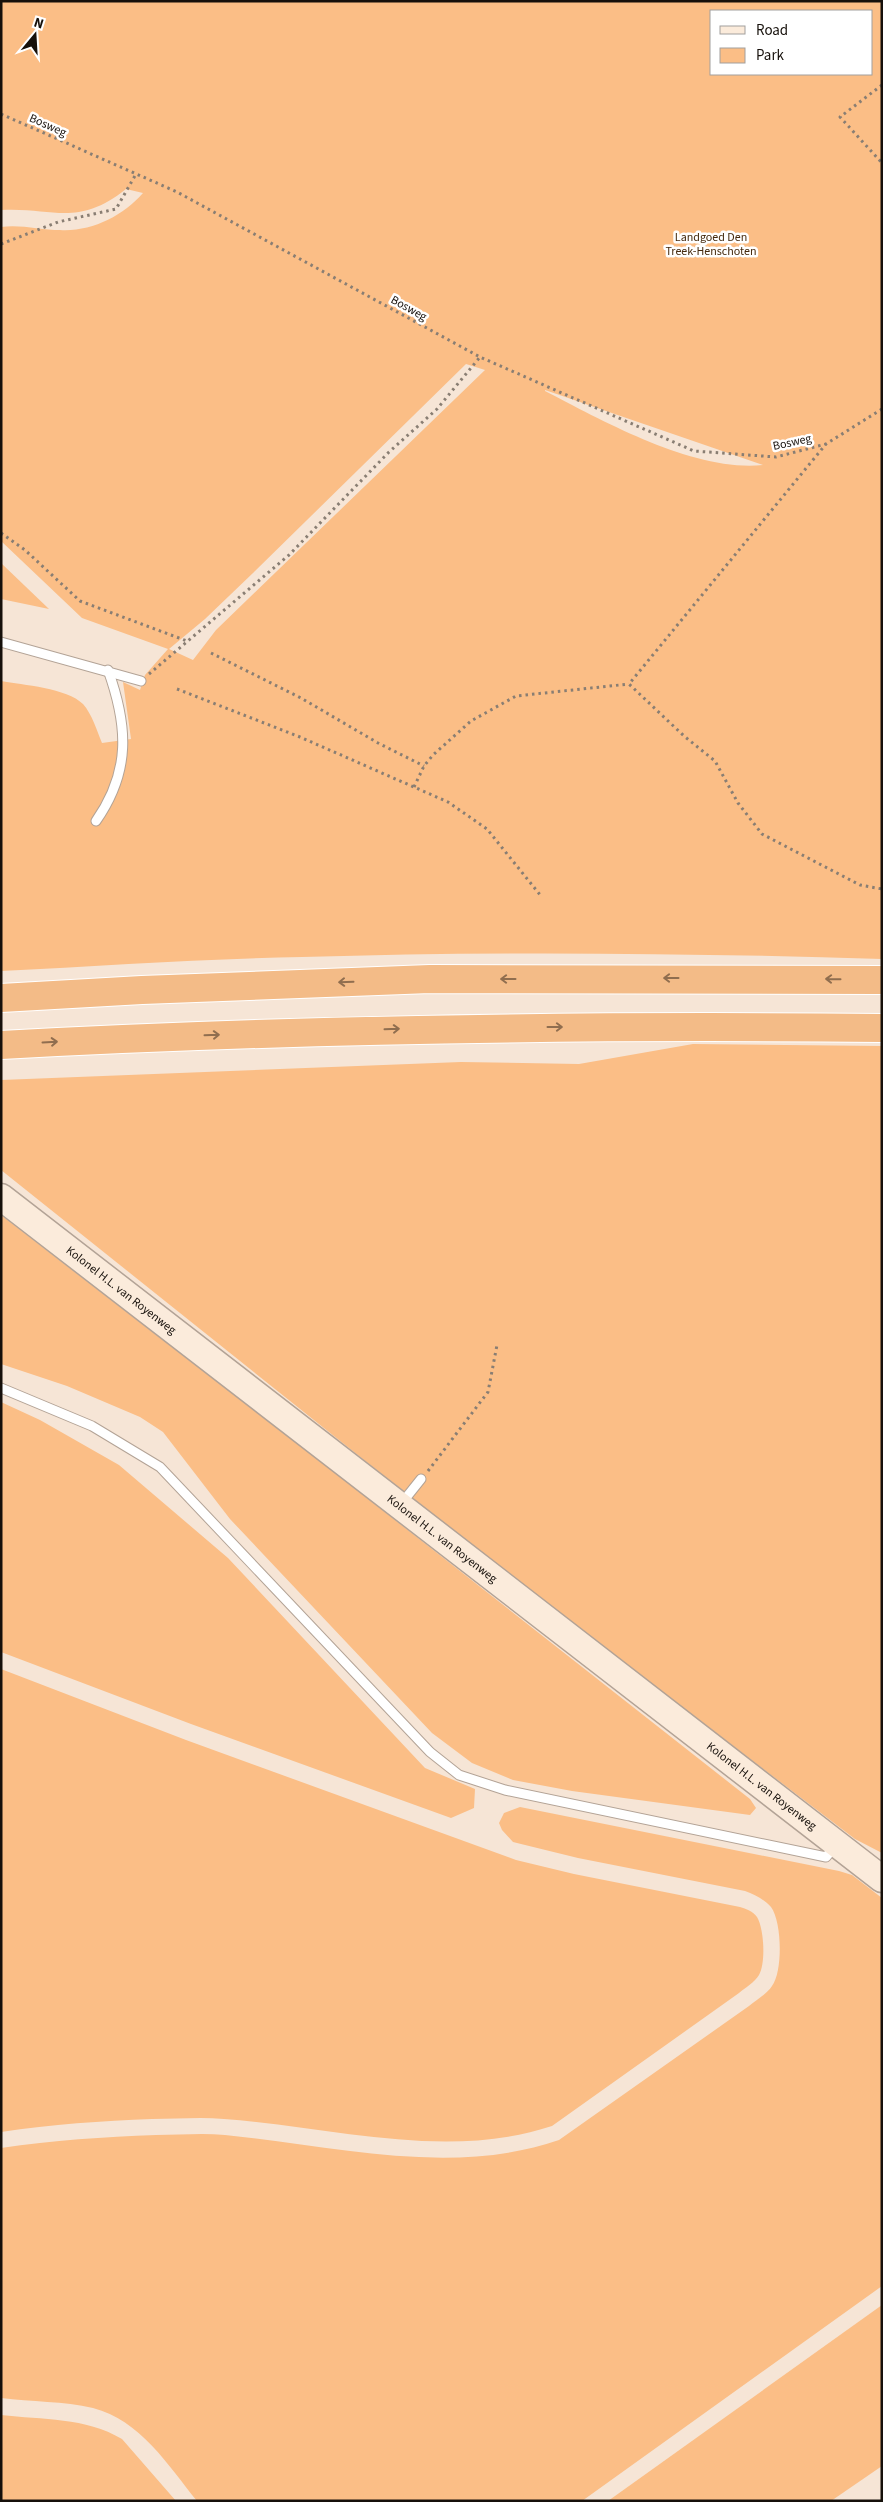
<svg xmlns="http://www.w3.org/2000/svg" width="883" height="2502" font-family="'Source Sans 3',sans-serif">
<rect width="100%" height="100%" fill="#f6e5d6"/>
<!-- green -->
<g fill="#fbbe86" fill-rule="evenodd">
<path d="M 1,1 L 882,1 L 882,959 C 689,953 495,951 302,957 C 202,959 101,966 1,971 L 1,681 C 23,685 67,688 83,704 C 92,714 97,731 102,743 L 131,739 L 123,682 L 140,690 L 145,675 L 168,649 L 82,618 L 1,541 L 1,227 C 20,224 41,230 60,230 C 91,232 123,216 143,193 L 126,189 C 77,228 54,207 1,210 ZM 712,11 L 872,11 L 872,74 L 712,74 ZM 466,364 L 485,370 L 216,630 L 193,660 L 169,649 L 205,619 L 253,573 ZM 545,391 L 545,390 L 763,465 C 694,472 605,422 545,391 Z"/>
<polygon points="1,563 49,609 1,599"/>
<polygon points="693,1044 882,1046 882,1853 855,1839 597,1642 369,1464 1,1170 1,1080 461,1062 579,1064"/>
<polygon points="1,1215 348,1483 750,1799 756,1808 750,1815 572,1791 513,1780 472,1763 432,1733 230,1519 163,1432 140,1417 67,1386 1,1364"/>
<polygon points="1,1402 40,1420 119,1465 228,1558 425,1768 475,1789 474,1808 451,1818 191,1724 1,1652"/>
<path d="M 1,1669 L 186,1740 L 516,1860 L 574,1874 L 740,1907 C 746,1909 753,1911 757,1917 C 764,1928 766,1963 759,1975 C 755,1982 745,1988 739,1993 L 552,2126 C 446,2161 332,2127 224,2119 C 201,2117 176,2119 152,2119 C 102,2121 52,2124 1,2132 Z"/>
<path d="M 520,1807 L 839,1871 L 852,1875 L 882,1898 L 882,2286 L 582,2501 L 197,2501 C 168,2465 140,2420 93,2408 C 64,2401 31,2402 1,2398 L 1,2148 C 53,2140 104,2137 156,2135 C 179,2135 202,2133 225,2135 C 334,2146 452,2177 559,2140 L 749,2006 C 756,2000 767,1994 772,1986 C 783,1971 782,1922 771,1907 C 764,1899 755,1895 745,1891 L 578,1858 L 521,1844 L 513,1842 L 502,1830 L 499,1823 L 504,1813 Z"/>
<polygon points="882,2305 882,2466 831,2501 608,2501"/>
<path d="M 1,2415 C 43,2420 85,2417 122,2439 L 176,2501 L 1,2501 Z"/>
</g>
<g fill="none" stroke-linecap="round" stroke-linejoin="round">
<defs>
<g id="lane">
<polyline points="1,642 141,681"/>
<path d="M 96,821 C 131,771 128,726 108,670"/>
<polyline points="1,1388 92,1426 160,1467 430,1752 459,1775 505,1790 826,1857 836,1845"/>
<polyline points="401,1504 421,1479"/>
</g>
<g id="secondary">
<path id="s1" d="M 1,1197 L 882,1879"/>
</g>
<g id="highway">
<polyline points="1,998 142,990 430,979 882,980"/>
<path d="M 1,1045 C 295,1029 588,1025 882,1028"/>
</g>
</defs>
<!-- lane casing -->
<use href="#lane" stroke="#b3a396" stroke-width="11"/>
<!-- secondary casing -->
<use href="#secondary" stroke="#b3a396" stroke-width="29"/>
<!-- highway casing -->
<use href="#highway" stroke="#fff" stroke-width="30"/>
<!-- path -->
<g stroke="#897e73" stroke-width="3" stroke-dasharray="2.5 4" stroke-linecap="butt">
<polyline points="882,85 840,117 882,163"/>
<polyline points="1,114 177,192 480,357 694,451 776,457 826,444"/>
<polyline points="1,244 58,222 116,209 136,174"/>
<polyline points="882,409 826,444 629,684 684,736 715,761 738,803 762,834 860,885 882,889"/>
<polyline points="1,533 25,550 80,601 187,641"/>
<polyline points="211,653 301,698 378,743 424,766"/>
<polyline points="149,674 289,555 389,452 437,409 480,357"/>
<polyline points="177,689 300,737 448,802 487,829 541,896"/>
<polyline points="414,787 424,766 433,755 471,721 516,696 629,684"/>
<polyline points="428,1471 488,1392 497,1345"/>
</g>
<!-- lane -->
<use href="#lane" stroke="#fff" stroke-width="9"/>
<!-- secondary -->
<use href="#secondary" stroke="#fbebdb" stroke-width="26"/>
<!-- highway -->
<use href="#highway" stroke="#f3bb87" stroke-width="28"/>
</g>
<!-- one-way arrows -->
<defs><path id="oneway-shaft" d="M-6 0H5M1.5-3L5.5 0L1.5 3" fill="none" stroke-width="1.6" stroke-linecap="round" stroke-linejoin="round" transform="scale(1.25)"/></defs>
<g stroke="#906e4f">
<use href="#oneway-shaft" transform="translate(671 978) rotate(-180)"/>
<use href="#oneway-shaft" transform="translate(508 979) rotate(180)"/>
<use href="#oneway-shaft" transform="translate(833 979) rotate(-179)"/>
<use href="#oneway-shaft" transform="translate(346 982) rotate(178)"/>
<use href="#oneway-shaft" transform="translate(555 1027)"/>
<use href="#oneway-shaft" transform="translate(392 1029) rotate(-2)"/>
<use href="#oneway-shaft" transform="translate(212 1035) rotate(-2)"/>
<use href="#oneway-shaft" transform="translate(50 1042) rotate(-3)"/>
</g>
<g text-anchor="middle" stroke-width="5" stroke-linejoin="round" paint-order="stroke">
<!-- street labels -->
<g font-size="12" fill="#16100b" stroke="#fff">
<text transform="translate(48 125) rotate(24)" y="4">Bosweg</text>
<text transform="translate(409 308) rotate(29)" y="4">Bosweg</text>
<text transform="translate(792 442) rotate(-12)" y="4">Bosweg</text>
<text dy="4" stroke="none"><textPath href="#s1" startOffset="152">Kolonel H.L. van Royenweg</textPath></text>
<text dy="4" stroke="none"><textPath href="#s1" startOffset="558">Kolonel H.L. van Royenweg</textPath></text>
<text dy="4" stroke="none"><textPath href="#s1" startOffset="962">Kolonel H.L. van Royenweg</textPath></text>
</g>
<!-- park labels -->
<g font-size="12" fill="#44290d" stroke="#fff">
<text x="711" y="241">Landgoed Den<tspan x="711" dy="14">Treek-Henschoten</tspan></text>
</g>
</g>
<!-- border -->
<rect width="883" height="2502" fill="none" stroke="#16100b" stroke-width="5"/>
<!-- legend -->
<rect x="710" y="10" width="162" height="65" fill="#ffffff" stroke="#a29f9d"/>
<rect x="720" y="26" width="25" height="8" fill="#fbebdb" stroke="#a29f9d"/>
<text x="756" y="35" font-size="15" fill="#16100b">Road</text>
<rect x="720" y="48" width="25" height="15" fill="#fbbe86" stroke="#a29f9d"/>
<text x="756" y="60" font-size="15" fill="#16100b">Park</text>
<!-- north arrow -->
<g transform="translate(35 35) rotate(18)" stroke="#ffffff" stroke-width="4" paint-order="stroke">
<path d="M0-4L9 19L0 12L-9 19Z" fill="#16100b"/>
<text y="-8" font-size="14" font-weight="bold" text-anchor="middle" fill="#16100b">N</text>
</g>
</svg>
